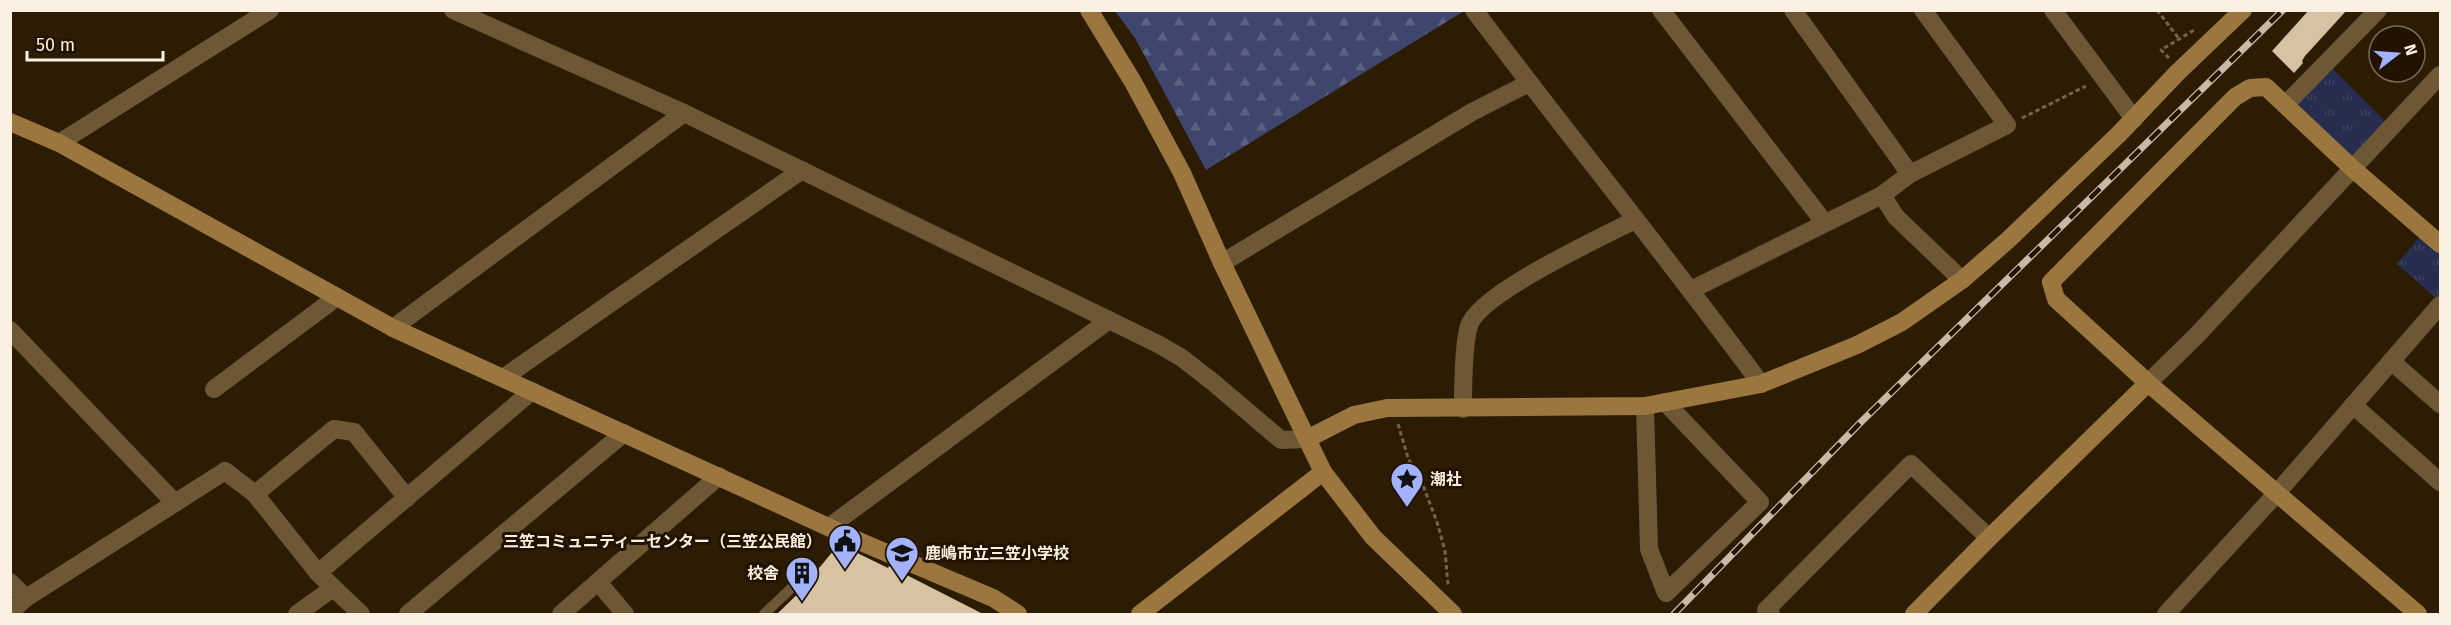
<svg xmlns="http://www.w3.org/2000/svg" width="2451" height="625" font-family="'Fira Sans','Noto Sans JP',sans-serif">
<defs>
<pattern id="grass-tufts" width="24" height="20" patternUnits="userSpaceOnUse" patternTransform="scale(1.5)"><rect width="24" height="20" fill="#272d4e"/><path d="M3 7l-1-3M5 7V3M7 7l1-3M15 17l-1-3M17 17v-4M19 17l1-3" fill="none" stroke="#3c425f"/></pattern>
<pattern id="forest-firs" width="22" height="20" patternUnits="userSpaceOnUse" patternTransform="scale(1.5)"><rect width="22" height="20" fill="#3f466e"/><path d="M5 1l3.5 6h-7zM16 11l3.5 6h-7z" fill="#5c6182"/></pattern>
</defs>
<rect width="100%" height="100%" fill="#2c1c03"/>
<!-- grass -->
<g fill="url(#grass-tufts)">
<polygon points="2328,64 2389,125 2352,165 2289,103"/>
<polygon points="2423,233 2440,248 2439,301 2397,264"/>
</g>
<!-- forest -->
<polygon fill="url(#forest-firs)" points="1115,11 1464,11 1206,170 1135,38"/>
<!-- building -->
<g fill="#d7c2a4">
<polygon points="2309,10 2347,10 2305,56 2302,61 2303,63 2294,73 2272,51"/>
<polygon points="839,544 888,568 889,566 985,615 776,615 812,580 810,579"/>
</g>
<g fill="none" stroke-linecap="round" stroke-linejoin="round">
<!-- path -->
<g stroke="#73644f" stroke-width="3" stroke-dasharray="4.5 3" stroke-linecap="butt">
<polyline points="2157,10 2180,40"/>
<polyline points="2169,58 2161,50 2194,30"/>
<polyline points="2022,118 2086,86"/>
<polyline points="1398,424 1408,458 1424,488 1437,522 1445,551 1448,585"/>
</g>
<!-- lane -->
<polyline stroke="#6e5735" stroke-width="10" points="764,614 802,578"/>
<!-- street -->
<g stroke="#6e5735" stroke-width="18">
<polyline points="453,10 684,113 1158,344 1182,358 1214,383 1281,440 1307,439"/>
<path d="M 1474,10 C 1569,136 1668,258 1761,384"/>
<polyline points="1661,10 1824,222"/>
<polyline points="1793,10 1910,174"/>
<polyline points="2053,10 2134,119"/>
<polyline points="2286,104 2378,10"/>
<polyline points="59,143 270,10"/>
<polyline points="1882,195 1910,174 2007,125 1923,10"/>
<polyline points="1222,263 1472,112 1529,83"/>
<polyline points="1691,290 1882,195 1896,217 1962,280"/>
<polyline points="393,328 684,113"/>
<polyline points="10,330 175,503"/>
<polyline points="2391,361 2440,404"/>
<polyline points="503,378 802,170"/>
<polyline points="2148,383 2197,335 2440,75"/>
<polyline points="214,389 337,297"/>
<polyline points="2353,405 2440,482"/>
<polyline points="1645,406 1649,549 1666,593 1760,502 1665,402"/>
<path d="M 1463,409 C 1463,387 1463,345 1469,326 C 1478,294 1602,237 1635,220"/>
<polyline points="255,494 334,429 354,432 407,498"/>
<polyline points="829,527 1109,320"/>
<polyline points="318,573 532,391"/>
<polyline points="10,582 26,598"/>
<polyline points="598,582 625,614"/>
<polyline points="10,612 26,598 225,471 255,494 318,573 361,614"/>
<polyline points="297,614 333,588"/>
<polyline points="408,614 624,433"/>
<polyline points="561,614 719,476"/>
<polyline points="1771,614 1766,610 1911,464 1989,538"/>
<polyline points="2166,614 2277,493 2440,305"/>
</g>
<!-- secondary -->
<g stroke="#9b763e" stroke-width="18">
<polyline points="1089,10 1133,82 1182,173 1222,263 1323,472 1373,537 1453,614"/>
<polyline points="10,122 59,143 393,328 861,542 993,598 1018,614"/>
<polyline points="1307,439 1354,415 1387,408 1645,406 1761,384 1857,345 1902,322 1962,280 2008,240 2119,134 2177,73 2243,10"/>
<polyline points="1140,614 1323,472"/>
<polyline points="1914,614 1989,538 2148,383"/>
<polyline points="2418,614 2148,383 2056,299 2051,282 2235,97 2250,88 2266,87 2352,168 2440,244"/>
</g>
<defs>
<polyline id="rail" points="1674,614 1861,422 2283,10"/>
</defs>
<!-- rail casing -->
<use href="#rail" stroke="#c6baa8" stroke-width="7"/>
<!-- rail -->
<use href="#rail" stroke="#221300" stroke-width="4.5" stroke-dasharray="14" stroke-linecap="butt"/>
</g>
<!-- icons -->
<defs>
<symbol id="sight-pin" viewBox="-11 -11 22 30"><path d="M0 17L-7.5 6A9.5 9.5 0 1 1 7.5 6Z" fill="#a3b2fd" stroke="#221300"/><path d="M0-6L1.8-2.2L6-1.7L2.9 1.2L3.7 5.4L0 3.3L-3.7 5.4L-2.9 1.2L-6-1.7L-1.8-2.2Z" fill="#111"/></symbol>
<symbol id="civic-pin" viewBox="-11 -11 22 30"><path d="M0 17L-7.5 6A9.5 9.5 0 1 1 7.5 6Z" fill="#a3b2fd" stroke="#221300"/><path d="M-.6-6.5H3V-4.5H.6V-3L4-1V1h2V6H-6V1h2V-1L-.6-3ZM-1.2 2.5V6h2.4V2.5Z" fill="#111"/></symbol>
<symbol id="school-pin" viewBox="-11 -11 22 30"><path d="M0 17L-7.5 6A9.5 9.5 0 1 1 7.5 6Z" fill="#a3b2fd" stroke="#221300"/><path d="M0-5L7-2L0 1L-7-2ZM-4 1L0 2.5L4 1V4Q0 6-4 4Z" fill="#111"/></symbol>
<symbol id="building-pin" viewBox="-11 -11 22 30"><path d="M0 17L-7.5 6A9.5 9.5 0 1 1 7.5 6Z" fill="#a3b2fd" stroke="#221300"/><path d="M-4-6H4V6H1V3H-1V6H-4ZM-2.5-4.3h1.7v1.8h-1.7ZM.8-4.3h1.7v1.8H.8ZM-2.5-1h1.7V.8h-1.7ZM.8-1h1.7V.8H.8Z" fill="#111"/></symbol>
</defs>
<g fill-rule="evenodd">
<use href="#sight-pin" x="1388" y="460" width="38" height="52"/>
<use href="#civic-pin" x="826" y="522" width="38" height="52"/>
<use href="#school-pin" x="883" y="534" width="38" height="52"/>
<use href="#building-pin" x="783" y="554" width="38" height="52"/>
</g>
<g text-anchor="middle" stroke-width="6" stroke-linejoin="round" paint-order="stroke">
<!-- poi labels -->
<g font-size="16" font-weight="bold" fill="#fbf0e1" stroke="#221300" text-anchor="start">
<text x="1430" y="485">潮社</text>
<text x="822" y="547" text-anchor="end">三笠コミュニティーセンター（三笠公民館）</text>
<text x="925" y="559">鹿嶋市立三笠小学校</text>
<text x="779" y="579" text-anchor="end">校舎</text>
</g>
</g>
<!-- border -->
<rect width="2451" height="625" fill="none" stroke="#fbf0e1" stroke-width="24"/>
<!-- north arrow -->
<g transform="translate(2397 54) rotate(73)"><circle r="28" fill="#221300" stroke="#796b5a" stroke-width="1.5"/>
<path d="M0-4.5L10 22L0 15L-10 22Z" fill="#a3b2fd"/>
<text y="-9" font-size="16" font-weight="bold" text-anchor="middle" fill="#fbf0e1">N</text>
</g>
<!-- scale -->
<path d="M27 51v9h136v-9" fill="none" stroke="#fbf0e1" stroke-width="3"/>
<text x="36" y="51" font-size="18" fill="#fbf0e1" stroke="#221300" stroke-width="4.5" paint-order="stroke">50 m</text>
</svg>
